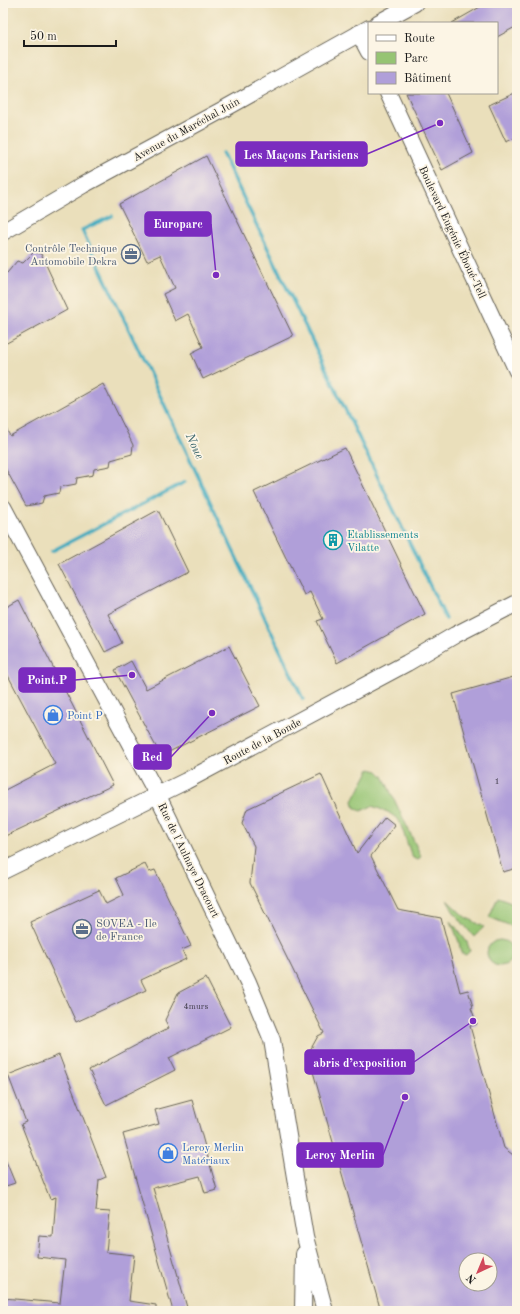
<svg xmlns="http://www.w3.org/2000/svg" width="520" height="1314" font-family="'Old Standard TT',serif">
<rect width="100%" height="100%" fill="#fcf5e5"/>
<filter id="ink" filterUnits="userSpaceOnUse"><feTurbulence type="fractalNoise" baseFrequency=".025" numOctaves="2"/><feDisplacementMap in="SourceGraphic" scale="8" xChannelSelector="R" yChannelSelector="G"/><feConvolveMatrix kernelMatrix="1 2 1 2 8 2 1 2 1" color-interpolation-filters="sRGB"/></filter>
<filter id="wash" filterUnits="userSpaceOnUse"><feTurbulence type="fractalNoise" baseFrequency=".012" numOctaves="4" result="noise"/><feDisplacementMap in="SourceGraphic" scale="16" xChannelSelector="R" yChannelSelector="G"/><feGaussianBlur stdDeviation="0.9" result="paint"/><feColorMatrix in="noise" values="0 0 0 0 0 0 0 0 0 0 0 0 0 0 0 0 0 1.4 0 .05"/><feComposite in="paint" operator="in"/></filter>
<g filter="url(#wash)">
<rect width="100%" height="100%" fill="#eadfbb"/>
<!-- green -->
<g fill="#96c473" stroke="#597048">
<polygon points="370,769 378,771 383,776 421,856 418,860 413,858 411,854 399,820 388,812 372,806 361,811 355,808 353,801"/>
<polygon points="498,897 511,902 517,907 517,933 511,926 489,917"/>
<polygon points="447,900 464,916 484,927 474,937 453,911"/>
<polygon points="451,921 467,942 470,951 466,955 461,953 459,942"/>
<circle cx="500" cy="953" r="13"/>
</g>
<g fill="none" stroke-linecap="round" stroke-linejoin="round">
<!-- stream -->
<g stroke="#40abbf" stroke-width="3.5">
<polyline points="222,153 446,619"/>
<polyline points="112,216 82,230 303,699"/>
<polyline points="52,551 185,482"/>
</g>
</g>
<g id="blocks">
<!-- building -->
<g fill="#b09fd9" fill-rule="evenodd">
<polygon points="487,3 517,3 517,26 497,37 497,23 452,23"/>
<polygon points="517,92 517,137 506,142 489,105"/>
<polygon points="406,93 446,93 473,153 442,170"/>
<polygon points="206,156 293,336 203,379 191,353 203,347 188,314 175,321 163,294 175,288 160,255 147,261 119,204"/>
<polygon points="34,252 41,254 67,310 3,345 3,271 7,273 17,261 23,263"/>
<polygon points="103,384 133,445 132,454 111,460 110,466 94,469 93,475 77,478 76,484 60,487 59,493 44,496 42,503 26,506 3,464 3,423 10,436"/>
<polygon points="345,448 425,614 337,663 317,621 323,619 310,592 304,595 254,492"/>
<polygon points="158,510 188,572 108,614 122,643 105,652 59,564"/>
<polygon points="19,600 113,785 3,837 3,791 55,764 3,666 3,609"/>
<polygon points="229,646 260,706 161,756 115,670 131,661 146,689"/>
<polygon points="517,676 517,868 503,872 453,694"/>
<path d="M 321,774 L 357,853 L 385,817 L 395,825 L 371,856 L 398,910 L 441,918 L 460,992 L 468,990 L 473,1007 L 471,1008 L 477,1024 L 470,1026 L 504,1148 L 517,1158 L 517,1309 L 513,1311 L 382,1311 L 380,1308 L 308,1054 L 318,1036 L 324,1033 L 250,883 L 254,846 L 242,823 L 247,809 ZM 466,1260 L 490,1260 L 490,1284 L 466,1284 Z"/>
<polygon points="145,864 149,872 155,870 191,946 182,950 186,959 141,980 146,990 76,1022 30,922 99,890 106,904 124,895 116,878"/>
<polygon points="206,978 231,1027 169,1058 175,1070 106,1105 89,1070 169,1028 165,1020 178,993"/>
<polygon points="59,1055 106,1177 99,1180 96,1211 110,1212 106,1252 134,1255 129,1301 156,1305 156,1311 3,1311 3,1298 60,1303 65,1260 37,1257 39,1236 53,1237 56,1197 50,1199 21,1124 26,1122 8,1075"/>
<polygon points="192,1100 217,1190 205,1193 200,1176 153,1188 188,1311 173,1311 123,1134 159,1124 155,1110"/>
<polygon points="3,1154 15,1183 3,1187"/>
</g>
</g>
</g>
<g filter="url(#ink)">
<use href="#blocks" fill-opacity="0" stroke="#646054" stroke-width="1"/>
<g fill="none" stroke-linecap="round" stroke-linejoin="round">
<defs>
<g id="minor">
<polyline points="378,23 415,3"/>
<polyline points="359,33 369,52"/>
<polyline points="388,93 517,371"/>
<polyline points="3,232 83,185 224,109 369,28"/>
<polyline points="3,507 158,796 248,982 272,1040 305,1237 325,1311"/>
<polyline points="3,871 186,781 407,663 455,635 517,603"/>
<polyline points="303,1311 304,1254"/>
</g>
</defs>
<!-- minor casing -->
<use href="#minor" stroke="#646054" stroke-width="18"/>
<!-- minor -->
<use href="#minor" stroke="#fff" stroke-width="16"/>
</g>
</g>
<!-- icons -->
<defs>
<symbol id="office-ring" viewBox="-11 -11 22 22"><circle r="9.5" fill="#fcf5e5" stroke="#5c6f8a" stroke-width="1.5"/><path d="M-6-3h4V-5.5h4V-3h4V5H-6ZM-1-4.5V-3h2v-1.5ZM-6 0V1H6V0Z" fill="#5c6f8a"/></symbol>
<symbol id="building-ring" viewBox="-11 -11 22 22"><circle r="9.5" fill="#fcf5e5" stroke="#0f9aa8" stroke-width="1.5"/><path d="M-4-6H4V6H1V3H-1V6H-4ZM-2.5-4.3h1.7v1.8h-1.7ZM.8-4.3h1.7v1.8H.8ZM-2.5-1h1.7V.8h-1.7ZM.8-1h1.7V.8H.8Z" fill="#0f9aa8"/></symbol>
<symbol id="shop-ring" viewBox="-11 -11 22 22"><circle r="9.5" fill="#fcf5e5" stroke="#3f7fe0" stroke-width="1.5"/><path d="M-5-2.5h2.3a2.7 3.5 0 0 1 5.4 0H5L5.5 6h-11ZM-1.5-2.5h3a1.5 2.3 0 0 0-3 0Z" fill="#3f7fe0"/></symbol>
</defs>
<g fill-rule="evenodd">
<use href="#office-ring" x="120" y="243" width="22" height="22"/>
<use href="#building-ring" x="322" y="529" width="22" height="22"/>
<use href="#shop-ring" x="42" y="704" width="22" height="22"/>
<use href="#office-ring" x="71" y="918" width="22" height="22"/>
<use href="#shop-ring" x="157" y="1142" width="22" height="22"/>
</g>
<g text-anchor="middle" stroke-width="3.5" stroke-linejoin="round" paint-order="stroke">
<!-- number labels -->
<g font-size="9" fill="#413d4b">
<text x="497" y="784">1</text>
<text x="196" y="1009">4murs</text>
</g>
<!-- street labels -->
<g font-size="11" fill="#1c1c1c" stroke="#fcf5e5">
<text transform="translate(186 129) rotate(-29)" y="4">Avenue du Maréchal Juin</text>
<text transform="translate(453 232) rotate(65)" y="4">Boulevard Eugénie Éboué-Tell</text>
<text transform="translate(262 741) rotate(-28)" y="4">Route de la Bonde</text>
<text transform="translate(189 860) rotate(64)" y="4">Rue de l'Aulnaye Dracourt</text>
</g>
<!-- service labels -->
<g font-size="11" fill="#4e5e75" stroke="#fcf5e5" text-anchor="end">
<text x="117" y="252">Contrôle Technique<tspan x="117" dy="13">Automobile Dekra</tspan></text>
<text x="96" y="927" text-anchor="start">SOVEA - Ile<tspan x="96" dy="13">de France</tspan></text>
</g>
<!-- culture labels -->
<g font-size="11" fill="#0d838f" stroke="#fcf5e5" text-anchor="start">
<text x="347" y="538">Etablissements<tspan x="347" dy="13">Vilatte</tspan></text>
</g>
<!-- shop labels -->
<g font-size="11" fill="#366cbe" stroke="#fcf5e5" text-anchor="start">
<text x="67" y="719">Point P</text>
<text x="182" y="1151">Leroy Merlin<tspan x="182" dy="13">Matériaux</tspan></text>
</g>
<!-- water labels -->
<g font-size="12" font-style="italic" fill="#2c5c65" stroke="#fcf5e5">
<text transform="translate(195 446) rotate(65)" y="4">Noue</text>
</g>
</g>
<!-- callouts -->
<path fill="none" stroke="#7b2cbf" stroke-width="1.5" d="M440 123L367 154M216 275L211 224M132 675L75 680M212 713L171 757M473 1021L414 1062M405 1097L383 1155"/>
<g fill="#7b2cbf" stroke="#fcf5e5" stroke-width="1.5">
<circle cx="440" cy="123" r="4"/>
<circle cx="216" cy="275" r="4"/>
<circle cx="132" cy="675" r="4"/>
<circle cx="212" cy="713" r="4"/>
<circle cx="473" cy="1021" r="4"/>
<circle cx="405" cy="1097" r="4"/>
</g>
<g fill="#7b2cbf" stroke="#7b2cbf" stroke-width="1.5">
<rect x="236" y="142" width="131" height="24" rx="4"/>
<rect x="145" y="212" width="66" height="24" rx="4"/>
<rect x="19" y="668" width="56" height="24" rx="4"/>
<rect x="134" y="745" width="37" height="24" rx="4"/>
<rect x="305" y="1050" width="109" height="24" rx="4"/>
<rect x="297" y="1143" width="86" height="24" rx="4"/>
</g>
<g font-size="12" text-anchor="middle" font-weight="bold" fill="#fff">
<text x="301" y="159">Les Maçons Parisiens</text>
<text x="178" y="228">Europarc</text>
<text x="47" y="684">Point.P</text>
<text x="152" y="761">Red</text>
<text x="360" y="1067">abris d’exposition</text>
<text x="340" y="1159">Leroy Merlin</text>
</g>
<!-- margin -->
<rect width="520" height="1314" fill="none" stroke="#fcf5e5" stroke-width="16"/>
<!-- legend -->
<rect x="368" y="22" width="130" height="72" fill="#fcf5e5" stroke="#a29e95"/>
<rect x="376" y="35" width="20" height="6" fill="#ffffff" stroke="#a29e95"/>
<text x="404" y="42" font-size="12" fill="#1c1c1c">Route</text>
<rect x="376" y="52" width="20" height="12" fill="#96c473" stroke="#a29e95"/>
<text x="404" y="62" font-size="12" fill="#1c1c1c">Parc</text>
<rect x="376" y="72" width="20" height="12" fill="#b09fd9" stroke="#a29e95"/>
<text x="404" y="82" font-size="12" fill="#1c1c1c">Bâtiment</text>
<!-- north arrow -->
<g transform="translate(478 1272) rotate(224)"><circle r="19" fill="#fcf5e5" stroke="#a29e95"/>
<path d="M0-3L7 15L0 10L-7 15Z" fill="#d1495b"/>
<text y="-6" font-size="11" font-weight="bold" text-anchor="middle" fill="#1c1c1c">N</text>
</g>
<!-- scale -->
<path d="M24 40v6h92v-6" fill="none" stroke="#1c1c1c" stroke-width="2"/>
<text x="30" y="40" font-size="12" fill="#1c1c1c" stroke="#fcf5e5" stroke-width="3" paint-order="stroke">50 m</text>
</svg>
